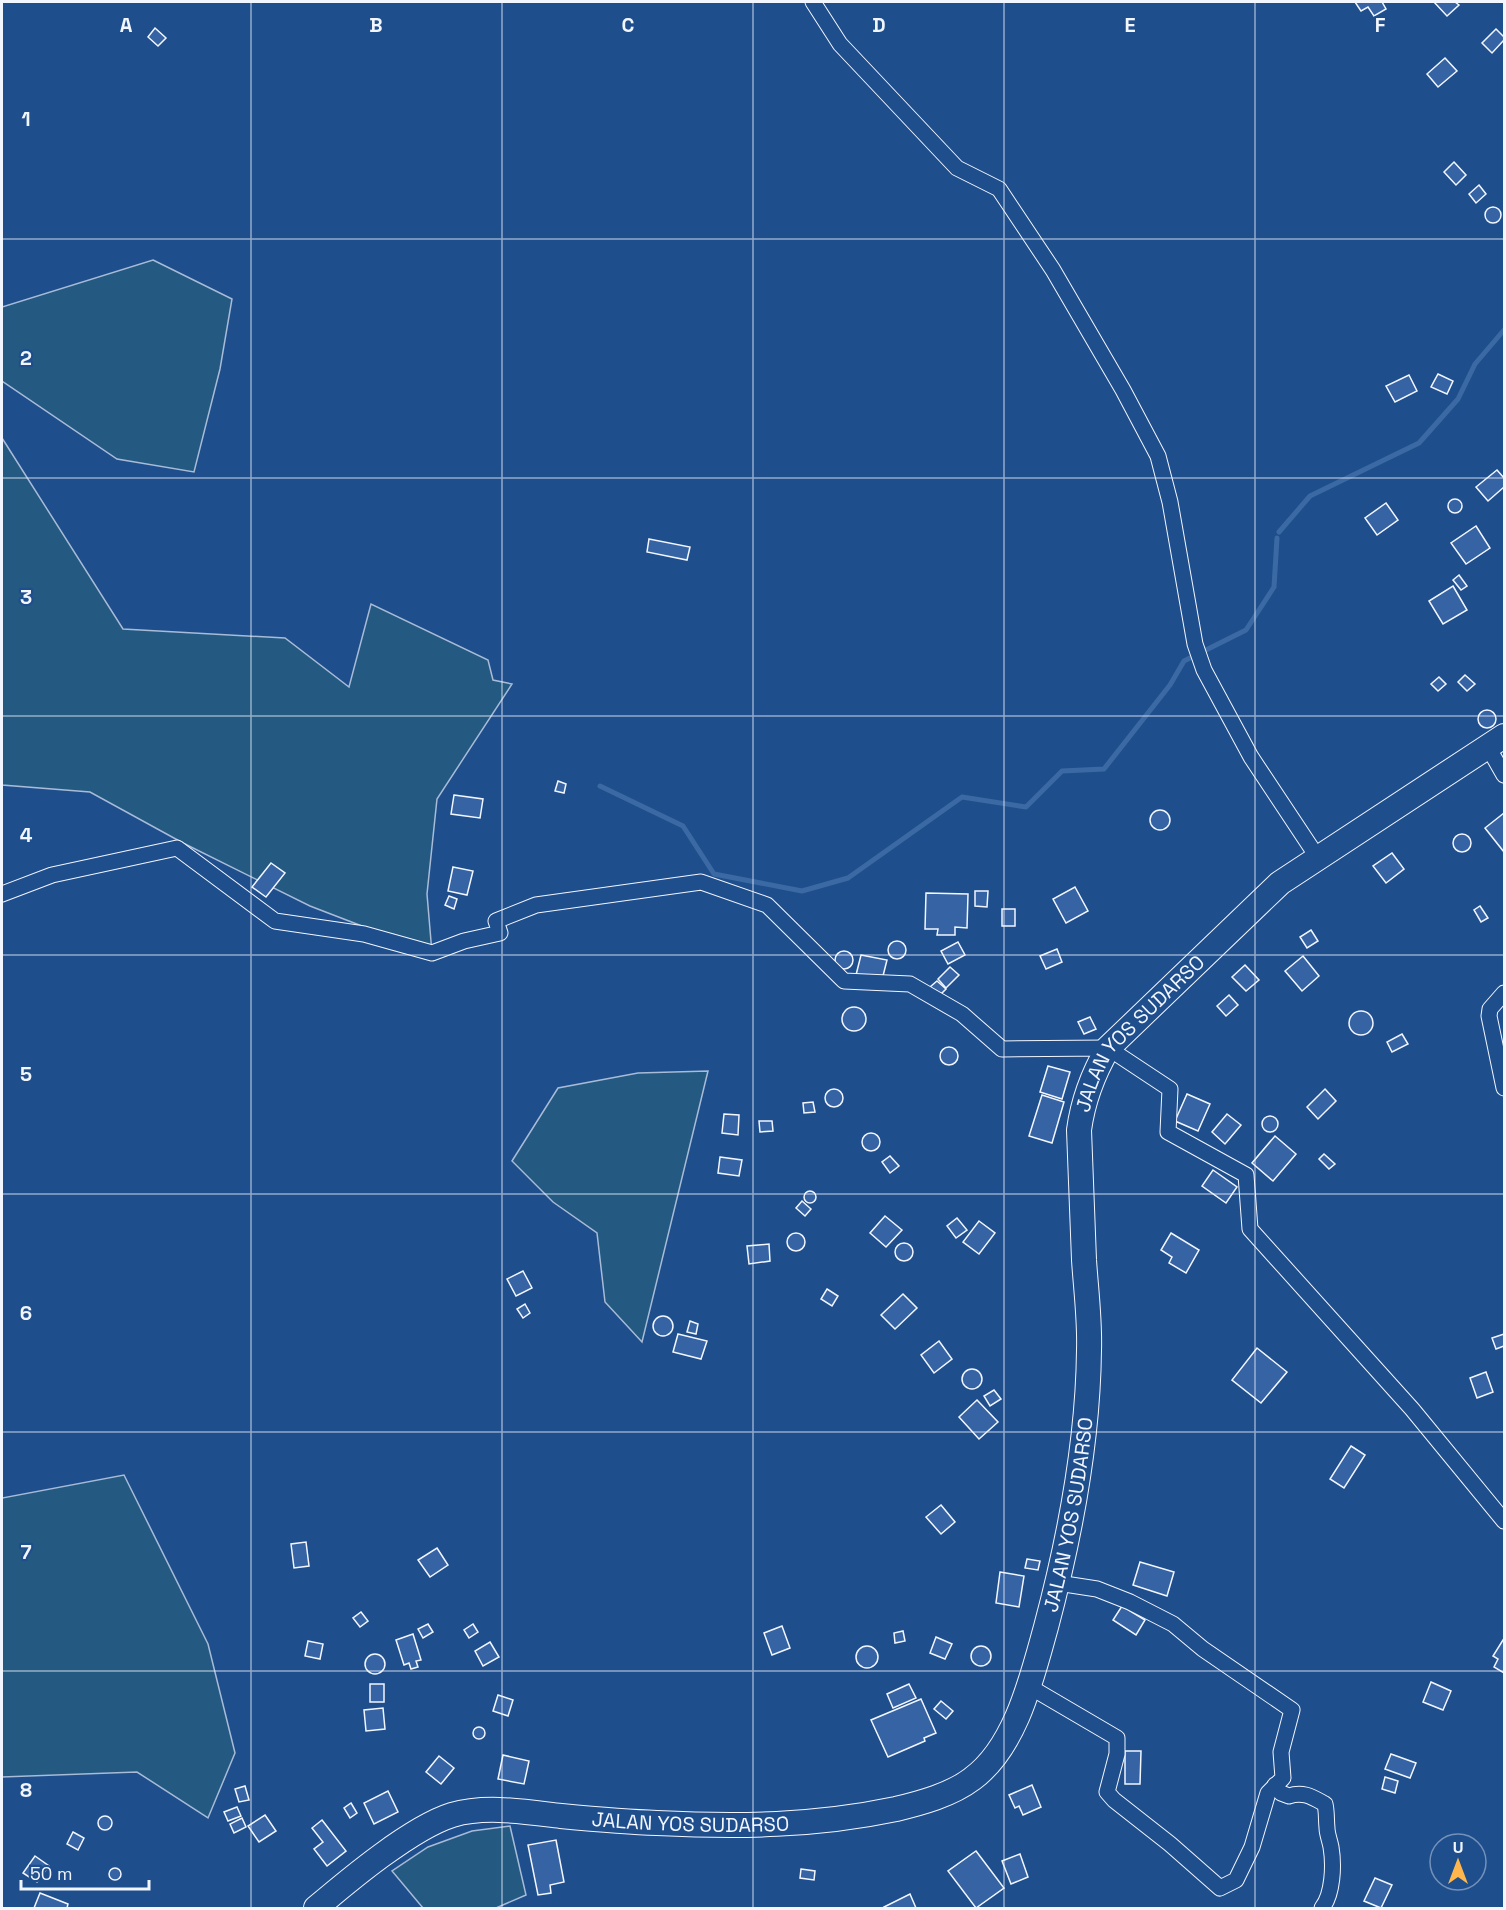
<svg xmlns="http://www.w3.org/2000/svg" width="1506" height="1910" font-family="'Space Grotesk',sans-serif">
<rect width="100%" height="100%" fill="#1f4e8c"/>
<!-- green -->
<g fill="#245a82" stroke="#a8bbd7" stroke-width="1.5">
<polygon points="153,260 232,299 220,369 194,472 117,459 2,381 2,307"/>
<polygon points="2,438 123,629 285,638 349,687 371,604 488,660 493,680 512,684 437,799 427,894 432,953 310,906 183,843 90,792 2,785"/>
<polygon points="708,1071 642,1342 605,1302 597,1233 553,1202 512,1161 558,1088 638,1073"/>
<polygon points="124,1475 208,1644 235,1753 208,1818 137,1772 2,1777 2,1498"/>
<polygon points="510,1826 526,1895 496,1908 423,1908 392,1871 428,1847 472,1831"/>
</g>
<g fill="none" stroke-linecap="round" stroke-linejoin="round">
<!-- stream -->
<g stroke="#3b69a3" stroke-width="5">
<polyline points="1279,532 1310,496 1419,443 1458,399 1475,364 1504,330"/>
<polyline points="600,786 683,826 714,874 802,891 848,878 962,797 1026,807 1062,771 1104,769 1170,685 1184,661 1246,630 1274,587 1277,538"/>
</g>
</g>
<!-- building -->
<g fill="#3563a3" stroke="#f2f6ff" stroke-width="1.5">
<polygon points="1355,2 1382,2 1386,9 1374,16 1368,7 1361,11"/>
<polygon points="1434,2 1455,2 1459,5 1447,16"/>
<polygon points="155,28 166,38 158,46 148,37"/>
<polygon points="1496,29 1504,37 1504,40 1492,53 1482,43"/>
<polygon points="1445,58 1457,71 1438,87 1427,74"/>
<polygon points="1454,162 1466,175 1456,185 1444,172"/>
<polygon points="1479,185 1486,194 1476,203 1469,194"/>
<circle cx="1493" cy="215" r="8"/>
<polygon points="1438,374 1453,381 1447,394 1431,387"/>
<polygon points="1409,375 1417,391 1395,402 1386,386"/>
<polygon points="1497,470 1504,478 1504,487 1488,501 1476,487"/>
<circle cx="1455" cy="506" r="7"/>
<polygon points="1386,503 1398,520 1377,535 1365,518"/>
<polygon points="1476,526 1490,548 1466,564 1451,543"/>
<polygon points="649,539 690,547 687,560 647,552"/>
<polygon points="1459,575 1467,586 1461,590 1453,580"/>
<polygon points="1453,586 1467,610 1443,624 1429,601"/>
<polygon points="1465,675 1475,684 1467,691 1458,682"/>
<polygon points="1439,677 1446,684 1438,691 1431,684"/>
<circle cx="1487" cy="719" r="9"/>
<polygon points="558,781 566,784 564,793 555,791"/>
<polygon points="454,795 483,799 480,818 451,814"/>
<circle cx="1160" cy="820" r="10"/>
<polygon points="1504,813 1504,852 1485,828"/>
<circle cx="1462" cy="843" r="9"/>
<polygon points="1392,853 1404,869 1386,883 1373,866"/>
<polygon points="271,863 285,873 266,897 252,887"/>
<polygon points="453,867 473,871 467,895 448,891"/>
<polygon points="1075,887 1088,911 1066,923 1053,899"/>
<polygon points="975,891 988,891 987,907 975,906"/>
<polygon points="926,893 968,894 967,928 955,927 955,935 937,935 938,929 925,929"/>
<polygon points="449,896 457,899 454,909 445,905"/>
<polygon points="1480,906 1488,918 1481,922 1474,910"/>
<rect x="1002" y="909" width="13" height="17"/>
<polygon points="1311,930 1318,941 1307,948 1300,937"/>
<circle cx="897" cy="950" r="9"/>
<polygon points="958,942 965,955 948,964 941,951"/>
<polygon points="1057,949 1062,962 1046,969 1040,956"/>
<circle cx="844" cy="960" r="9"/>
<polygon points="861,955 887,960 882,980 856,975"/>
<polygon points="1303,956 1319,976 1302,991 1285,971"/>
<polygon points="1245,965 1259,980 1246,991 1232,977"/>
<polygon points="950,967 959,975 946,988 938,979"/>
<polygon points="937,981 946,989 939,996 930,987"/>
<polygon points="1229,995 1238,1005 1226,1016 1217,1006"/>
<circle cx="854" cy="1019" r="12"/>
<circle cx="1361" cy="1023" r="12"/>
<polygon points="1090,1017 1096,1029 1084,1034 1078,1022"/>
<polygon points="1402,1034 1408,1044 1392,1052 1387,1042"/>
<circle cx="949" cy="1056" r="9"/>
<polygon points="1048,1066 1070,1072 1062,1099 1040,1092"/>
<circle cx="834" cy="1098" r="9"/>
<polygon points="1325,1089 1336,1101 1318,1119 1307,1107"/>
<polygon points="1187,1094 1210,1104 1198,1131 1175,1121"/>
<polygon points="1042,1095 1064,1102 1052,1143 1029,1136"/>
<polygon points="813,1102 815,1112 804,1113 803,1103"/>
<polygon points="724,1114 739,1115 738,1135 722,1133"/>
<polygon points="1227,1114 1241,1125 1225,1144 1212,1132"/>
<circle cx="1270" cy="1124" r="8"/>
<polygon points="759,1121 772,1121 773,1131 760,1132"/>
<circle cx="871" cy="1142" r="9"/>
<polygon points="1275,1136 1296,1154 1273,1181 1252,1163"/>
<polygon points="1324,1154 1335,1164 1329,1169 1319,1159"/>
<polygon points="890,1156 899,1166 890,1173 882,1162"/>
<polygon points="720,1157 742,1160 739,1176 718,1173"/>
<polygon points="1213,1170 1237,1187 1226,1203 1202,1186"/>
<circle cx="810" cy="1197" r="6"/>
<polygon points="802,1201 811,1209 805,1216 796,1208"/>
<polygon points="885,1216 902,1230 886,1247 870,1233"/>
<polygon points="957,1218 967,1230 956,1238 947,1226"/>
<polygon points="979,1221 995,1233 979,1254 963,1242"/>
<circle cx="796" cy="1242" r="9"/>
<polygon points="1171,1233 1199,1250 1186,1273 1169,1263 1172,1257 1161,1250"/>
<circle cx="904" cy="1252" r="9"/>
<polygon points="769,1244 770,1261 749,1264 747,1246"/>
<polygon points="523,1271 532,1288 516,1296 507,1279"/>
<polygon points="827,1289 838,1296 832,1306 821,1299"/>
<polygon points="903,1294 917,1308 895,1329 881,1315"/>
<polygon points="525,1304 530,1313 523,1318 517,1309"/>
<circle cx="663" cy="1326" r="10"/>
<polygon points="690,1321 698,1324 696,1334 687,1332"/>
<polygon points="678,1334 707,1341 701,1359 673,1352"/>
<polygon points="1504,1334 1504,1346 1496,1349 1492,1338"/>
<polygon points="939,1341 952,1359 934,1373 921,1355"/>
<polygon points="1257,1348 1287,1372 1261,1403 1232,1380"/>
<circle cx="972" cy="1379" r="10"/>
<polygon points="1486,1372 1493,1392 1477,1398 1470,1378"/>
<polygon points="994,1390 1001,1399 990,1406 984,1396"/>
<polygon points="977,1400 998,1422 979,1439 959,1417"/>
<polygon points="1351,1446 1365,1455 1344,1488 1330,1479"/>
<polygon points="941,1505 955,1522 941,1534 926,1517"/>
<polygon points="306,1542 309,1566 294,1568 291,1544"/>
<polygon points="437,1548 448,1565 430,1577 418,1560"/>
<polygon points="1027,1559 1040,1561 1038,1570 1025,1568"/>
<polygon points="1140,1562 1174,1572 1167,1596 1133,1585"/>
<polygon points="1000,1572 1024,1576 1019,1607 996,1603"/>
<polygon points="1122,1606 1145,1620 1136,1635 1113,1620"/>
<polygon points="361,1612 368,1621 360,1627 353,1618"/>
<polygon points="428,1624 433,1632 423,1638 418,1629"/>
<polygon points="473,1624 478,1632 469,1638 464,1630"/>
<polygon points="782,1626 790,1648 772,1655 764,1633"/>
<polygon points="903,1631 905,1641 895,1643 894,1633"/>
<polygon points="413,1634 421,1660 416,1661 418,1667 411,1669 409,1663 404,1665 396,1640"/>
<polygon points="936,1637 952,1644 945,1659 930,1653"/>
<polygon points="1503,1640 1504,1641 1504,1673 1494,1667 1498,1659 1493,1656"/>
<polygon points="308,1641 323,1644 320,1659 305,1656"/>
<polygon points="490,1642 499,1657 483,1666 475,1651"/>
<circle cx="981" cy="1656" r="10"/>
<circle cx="867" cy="1657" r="11"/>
<circle cx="375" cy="1664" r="10"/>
<polygon points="1431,1682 1451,1691 1443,1710 1423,1702"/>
<rect x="370" y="1684" width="14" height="18"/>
<polygon points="909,1684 916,1698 893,1708 887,1694"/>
<polygon points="498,1695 513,1700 508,1716 493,1711"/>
<polygon points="921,1699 936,1733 924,1738 925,1741 888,1757 871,1720"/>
<polygon points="941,1701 953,1711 946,1719 934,1709"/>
<polygon points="383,1708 385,1729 366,1731 364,1710"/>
<circle cx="479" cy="1733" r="6"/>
<polygon points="1125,1751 1141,1751 1140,1784 1125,1784"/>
<polygon points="1391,1754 1416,1763 1410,1778 1385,1769"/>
<polygon points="503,1755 529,1761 524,1784 498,1779"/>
<polygon points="439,1756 454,1768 441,1784 426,1772"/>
<polygon points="1385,1777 1398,1781 1395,1793 1382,1789"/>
<polygon points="1032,1785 1041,1807 1023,1815 1019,1806 1015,1808 1009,1795"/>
<polygon points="245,1786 249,1800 239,1802 235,1789"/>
<polygon points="388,1791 398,1812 374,1824 364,1803"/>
<polygon points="351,1803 357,1813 350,1818 344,1808"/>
<polygon points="237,1807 241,1816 228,1821 224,1812"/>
<polygon points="265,1815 276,1831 259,1842 248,1826"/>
<circle cx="105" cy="1823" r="7"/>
<polygon points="242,1818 246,1827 234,1833 230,1824"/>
<polygon points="322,1820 346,1851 327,1866 314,1849 323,1842 312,1828"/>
<polygon points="73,1832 84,1838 78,1850 67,1844"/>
<polygon points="556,1840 564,1882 550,1885 551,1893 538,1895 528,1845"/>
<polygon points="976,1851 1004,1888 976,1908 948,1871"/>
<polygon points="1020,1854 1028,1877 1011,1884 1002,1861"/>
<polygon points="35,1856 49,1866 37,1882 23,1873"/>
<circle cx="115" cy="1874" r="6"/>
<polygon points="801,1869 815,1871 814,1880 800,1878"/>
<polygon points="1375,1878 1392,1885 1381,1908 1364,1901"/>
<polygon points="40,1893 68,1904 67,1908 34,1908"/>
<polygon points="910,1894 916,1908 885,1908 884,1907"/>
</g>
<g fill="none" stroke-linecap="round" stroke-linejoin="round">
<defs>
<g id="street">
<polyline points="813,2 840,44 957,168 999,189 1053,270 1123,390 1158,456 1170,502 1195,644 1204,670 1251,757 1318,858"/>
<polyline points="1488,747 1504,775"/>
<polyline points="2,894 52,875 177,848 275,921 364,934 432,953 464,941 500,933 496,921 536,905 701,882 767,905 844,981 910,984 962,1014 1002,1049 1108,1048 1170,1089 1168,1132 1246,1175 1250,1229 1412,1409 1504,1521"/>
<polyline points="1504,993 1490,1009 1489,1016 1504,1088"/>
<polyline points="1030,1687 1117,1738 1117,1754 1107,1792 1114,1800 1170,1844 1220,1888 1236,1880 1252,1847 1268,1793 1283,1778 1281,1752 1292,1710 1203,1649 1173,1624 1130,1602 1097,1589 1058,1583"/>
<path d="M 1275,1785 L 1281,1793 L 1289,1796 C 1303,1791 1312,1797 1325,1804 C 1327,1813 1326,1819 1327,1828 C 1327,1834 1330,1841 1331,1847 C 1334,1865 1333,1894 1322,1908"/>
</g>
<g id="primary">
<path id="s1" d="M 316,1908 C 349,1880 411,1828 452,1815 C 486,1805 526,1812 561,1816 C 593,1819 625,1822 657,1823 C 739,1827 815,1826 896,1809 C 921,1803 951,1795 972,1779 C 1016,1747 1032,1677 1046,1627 C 1070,1537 1088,1443 1089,1350 C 1090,1320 1086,1290 1084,1260 C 1082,1217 1081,1173 1079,1130 C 1083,1100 1093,1074 1108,1048 L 1280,883 L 1504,736"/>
</g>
</defs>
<!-- street casing -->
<use href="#street" stroke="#f2f6ff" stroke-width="17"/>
<!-- primary casing -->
<use href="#primary" stroke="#f2f6ff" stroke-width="26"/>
<!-- street -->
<use href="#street" stroke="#1f4e8c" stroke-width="15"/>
<!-- primary -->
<use href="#primary" stroke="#1f4e8c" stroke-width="24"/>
</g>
<!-- grid -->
<path fill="none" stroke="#f2f6ff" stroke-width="1.5" stroke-opacity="0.55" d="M 251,2 L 251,1908M 502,2 L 502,1908M 753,2 L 753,1908M 1004,2 L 1004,1908M 1255,2 L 1255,1908M 2,239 L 1504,239M 2,478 L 1504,478M 2,716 L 1504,716M 2,955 L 1504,955M 2,1194 L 1504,1194M 2,1432 L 1504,1432M 2,1671 L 1504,1671"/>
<g text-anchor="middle" stroke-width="4.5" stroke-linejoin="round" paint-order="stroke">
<!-- street labels -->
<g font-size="20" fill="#f2f6ff" stroke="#1f4e8c">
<text dy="7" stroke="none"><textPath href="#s1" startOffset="1485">JALAN YOS SUDARSO</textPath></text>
<text dy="7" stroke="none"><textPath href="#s1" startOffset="981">JALAN YOS SUDARSO</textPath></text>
<text dy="7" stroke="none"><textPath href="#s1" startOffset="405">JALAN YOS SUDARSO</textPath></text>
</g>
</g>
<g font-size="20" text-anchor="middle" font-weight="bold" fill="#f2f6ff" stroke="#1f4e8c" stroke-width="4.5" stroke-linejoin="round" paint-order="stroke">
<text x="126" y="32">A</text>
<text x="376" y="32">B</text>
<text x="628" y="32">C</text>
<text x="879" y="32">D</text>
<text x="1130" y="32">E</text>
<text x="1380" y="32">F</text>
<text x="26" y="126">1</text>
<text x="26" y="365">2</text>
<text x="26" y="604">3</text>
<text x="26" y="842">4</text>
<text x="26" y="1081">5</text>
<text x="26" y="1320">6</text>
<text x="26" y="1559">7</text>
<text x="26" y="1797">8</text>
</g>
<!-- border -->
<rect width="1506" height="1910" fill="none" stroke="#f2f6ff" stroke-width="6"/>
<!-- north arrow -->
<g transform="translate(1458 1862)"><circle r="28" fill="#1f4e8c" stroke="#7391ba" stroke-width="1.5"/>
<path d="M0-4.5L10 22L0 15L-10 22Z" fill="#ffb74d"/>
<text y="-9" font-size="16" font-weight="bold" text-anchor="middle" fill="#f2f6ff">U</text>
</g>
<!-- scale -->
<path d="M21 1880v9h128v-9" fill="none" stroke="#f2f6ff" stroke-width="3"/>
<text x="30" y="1880" font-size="18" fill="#f2f6ff" stroke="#1f4e8c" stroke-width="4.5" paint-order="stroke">50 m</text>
</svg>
